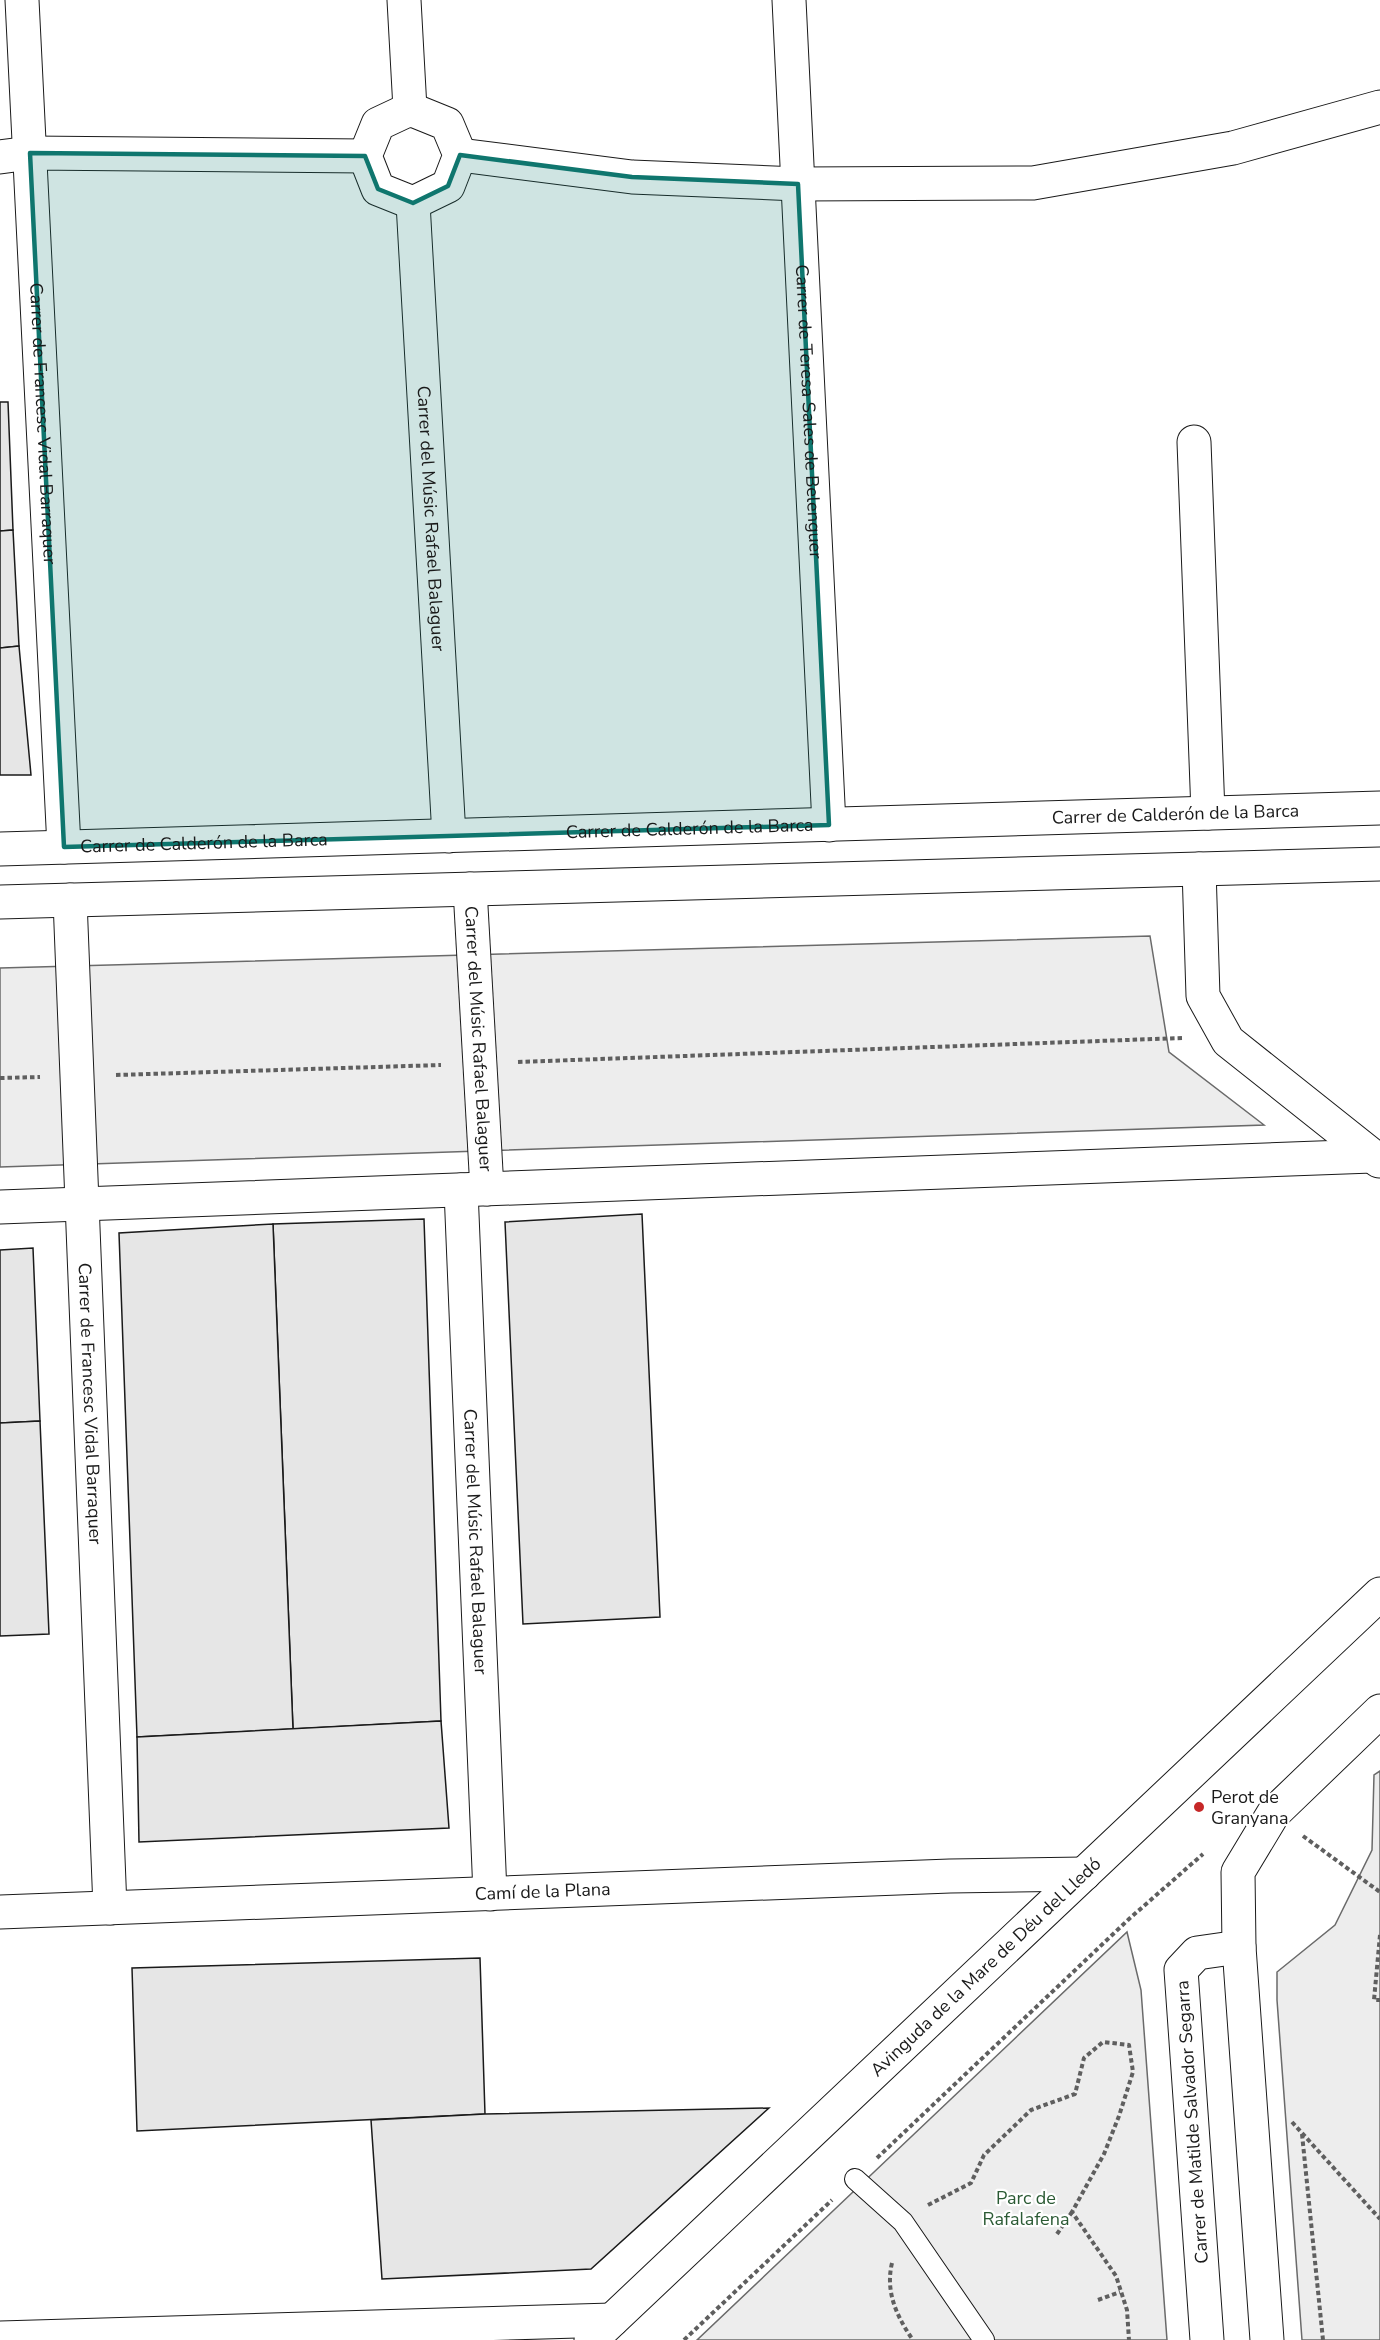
<svg xmlns="http://www.w3.org/2000/svg" width="1380" height="2340" font-family="'Nunito Sans',sans-serif">
<rect width="100%" height="100%" fill="#fff"/>
<!-- built -->
<g fill="#ededed" stroke="#6a6a6a" stroke-width="1.5">
<polygon points="1150,936 1169,1052 1264,1125 0,1167 0,968"/>
<polygon points="1380,1771 1380,2340 1302,2340 1277,2000 1277,1972 1335,1925 1372,1850 1374,1775"/>
<polygon points="1127,1932 1141,1990 1167,2340 697,2340"/>
</g>
<!-- building -->
<g fill="#e6e6e6" stroke="#1a1a1a" stroke-width="1.5">
<polygon points="0,402 8,402 13,530 0,531"/>
<polygon points="13,530 19,646 0,648 0,531"/>
<polygon points="19,646 31,775 0,775 0,648"/>
<polygon points="642,1214 660,1617 523,1624 505,1222"/>
<polygon points="424,1219 441,1721 293,1729 273,1224"/>
<polygon points="273,1224 293,1729 137,1737 119,1233"/>
<polygon points="33,1248 40,1421 0,1423 0,1250"/>
<polygon points="40,1421 49,1634 0,1636 0,1423"/>
<polygon points="441,1721 449,1828 139,1842 137,1737"/>
<polygon points="480,1958 485,2114 137,2131 132,1968"/>
<polygon points="769,2108 591,2269 382,2279 371,2120 485,2114"/>
</g>
<g fill="none" stroke-linecap="round" stroke-linejoin="round">
<defs>
<polyline id="lane" points="855,2179 903,2222 984,2340"/>
<g id="street">
<path id="s1" d="M 22,0 L 64,847"/>
<polyline points="404,0 410,109"/>
<path id="s2" d="M 789,0 L 829,825"/>
<polygon points="410,109 447,124 460,155 448,186 413,203 378,189 365,156 378,124"/>
<polyline points="460,155 632,177 798,184 1033,183 1233,148 1380,107"/>
<polyline points="0,157 30,153 365,156"/>
<path id="s3" d="M 413,203 L 449,836"/>
<polyline points="1194,442 1208,813"/>
<path id="s4" d="M 0,849 L 1380,808"/>
<polyline points="1199,869 1203,996 1228,1041 1379,1161"/>
<path id="s5" d="M 470,889 L 487,1189"/>
<path id="s6" d="M 70,900 L 110,1908"/>
<polyline points="0,902 1380,864"/>
<path id="s7" d="M 461,1190 L 490,1894"/>
<polyline points="0,1207 1372,1156"/>
<polyline points="0,2338 612,2320"/>
<polyline points="1207,2340 1181,1970 1197,1953 1239,1947"/>
</g>
<g id="secondary">
<path id="s8" d="M 0,1912 L 950,1876 L 1084,1874"/>
<path id="s9" d="M 591,2340 L 1380,1594"/>
<polyline points="1267,2340 1239,1947 1238,1872 1273,1814 1380,1711"/>
</g>
</defs>
<!-- lane casing -->
<use href="#lane" stroke="#1a1a1a" stroke-width="22"/>
<!-- street casing -->
<use href="#street" stroke="#1a1a1a" stroke-width="35"/>
<!-- secondary casing -->
<use href="#secondary" stroke="#1a1a1a" stroke-width="35"/>
<!-- path -->
<g stroke="#5f5f5f" stroke-width="4" stroke-dasharray="4.5 3" stroke-linecap="butt">
<polyline points="518,1062 1182,1038"/>
<polyline points="116,1075 441,1065"/>
<polyline points="0,1078 40,1077"/>
<polyline points="1303,1836 1380,1892"/>
<polyline points="1380,1935 1374,2000 1380,2000"/>
<polyline points="1292,2122 1380,2219"/>
<polyline points="1302,2134 1323,2340"/>
<polyline points="877,2158 1129,1919 1203,1854"/>
<polyline points="928,2205 971,2183 984,2155 1031,2110 1075,2094 1084,2058 1103,2042 1129,2045 1133,2072 1119,2116 1104,2154 1072,2212 1116,2276 1127,2310 1129,2340"/>
<polyline points="1057,2234 1072,2212"/>
<path d="M 892,2263 C 885,2292 897,2317 913,2340"/>
<polyline points="1098,2300 1120,2292"/>
<polyline points="684,2340 832,2200"/>
</g>
<!-- lane -->
<use href="#lane" stroke="#fff" stroke-width="20"/>
<!-- street -->
<use href="#street" stroke="#fff" stroke-width="33"/>
<!-- secondary -->
<use href="#secondary" stroke="#fff" stroke-width="33"/>
</g>
<!-- marked area -->
<path fill="#0f766e" fill-opacity="0.2" stroke="#0f766e" stroke-width="4.5" stroke-linejoin="round" d="M 30,153 L 365,156 L 378,189 L 413,203 L 448,186 L 460,155 L 632,177 L 798,184 L 829,825 L 64,847 Z"/>
<!-- markers -->
<circle fill="#c62828" stroke="#fff" stroke-width="2" cx="1199" cy="1807" r="6"/>
<g text-anchor="middle" stroke-width="4.5" stroke-linejoin="round" paint-order="stroke">
<!-- street labels -->
<g font-size="18" fill="#1a1a1a" stroke="#fff">
<text dy="6" stroke="none"><textPath href="#s2" startOffset="412">Carrer de Teresa Sales de Belenguer</textPath></text>
<text dy="6" stroke="none"><textPath href="#s1" startOffset="424">Carrer de Francesc Vidal Barraquer</textPath></text>
<text dy="6" stroke="none"><textPath href="#s3" startOffset="316">Carrer del Músic Rafael Balaguer</textPath></text>
<text dy="6" stroke="none"><textPath href="#s4" startOffset="1176">Carrer de Calderón de la Barca</textPath></text>
<text dy="6" stroke="none"><textPath href="#s4" startOffset="690">Carrer de Calderón de la Barca</textPath></text>
<text dy="6" stroke="none"><textPath href="#s4" startOffset="204">Carrer de Calderón de la Barca</textPath></text>
<text dy="6" stroke="none"><textPath href="#s5" startOffset="150">Carrer del Músic Rafael Balaguer</textPath></text>
<text dy="6" stroke="none"><textPath href="#s6" startOffset="504">Carrer de Francesc Vidal Barraquer</textPath></text>
<text dy="6" stroke="none"><textPath href="#s7" startOffset="352">Carrer del Músic Rafael Balaguer</textPath></text>
<text dy="6" stroke="none"><textPath href="#s8" startOffset="543">Camí de la Plana</textPath></text>
<text dy="6" stroke="none"><textPath href="#s9" startOffset="543">Avinguda de la Mare de Déu del Lledó</textPath></text>
<text transform="translate(1192 2122) rotate(-94)" y="6">Carrer de Matilde Salvador Segarra</text>
</g>
<!-- poi labels -->
<g font-size="18" fill="#1a1a1a" stroke="#fff" text-anchor="start">
<text x="1211" y="1803">Perot de<tspan x="1211" dy="21">Granyana</tspan></text>
</g>
<!-- park labels -->
<g font-size="18" fill="#2b5a34" stroke="#fff">
<text x="1026" y="2204">Parc de<tspan x="1026" dy="21">Rafalafena</tspan></text>
</g>
</g>
</svg>
